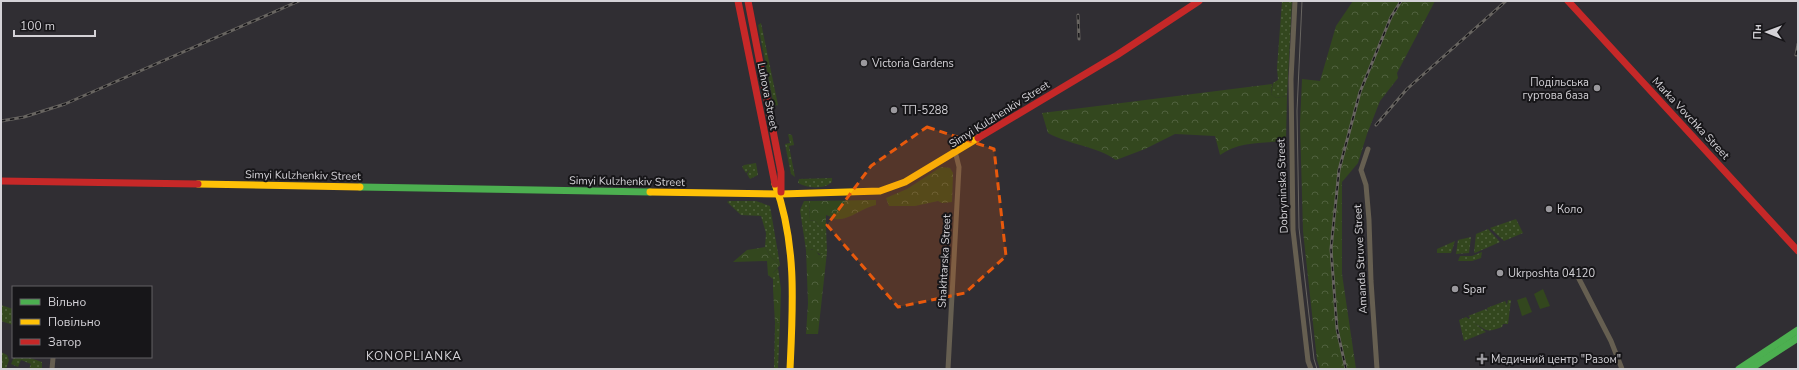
<svg xmlns="http://www.w3.org/2000/svg" width="1799" height="370" font-family="'Nunito Sans',sans-serif">
<defs>
<pattern id="grass-dots" width="8" height="8" patternUnits="userSpaceOnUse"><rect width="8" height="8" fill="#33471e"/><path d="M2 2h.1M6 6h.1" fill="none" stroke="#50613e" stroke-width="1.8" stroke-linecap="round"/></pattern>
<pattern id="forest-crowns" width="20" height="18" patternUnits="userSpaceOnUse"><rect width="20" height="18" fill="#33471e"/><path d="M2 6a3 3 0 1 1 6 0M12 15a3 3 0 1 1 6 0" fill="none" stroke="#50613e"/></pattern>
</defs>
<rect width="100%" height="100%" fill="#302e33"/>
<!-- grass -->
<g fill="url(#grass-dots)">
<polygon points="1282,1 1292,1 1287,96 1276,98 1271,94 1273,83 1278,80 1277,68"/>
<polygon points="761,23 778,105 774,106 758,25"/>
<polygon points="788,134 792,135 794,145 789,146 795,177 791,174 785,144 790,143"/>
<polygon points="756,163 758,175 750,179 747,174 750,169 746,173 742,167 744,165"/>
<path d="M 832,178 L 832,182 C 823,190 807,188 798,183 L 799,179 Z"/>
<polygon points="729,201 756,201 770,206 780,265 771,257 765,247 766,233 761,216 741,215 727,202"/>
<polygon points="804,201 810,201 809,220 815,221 821,228 826,227 827,252 821,255 812,249 806,250 800,210"/>
<polygon points="1516,219 1523,233 1504,241 1490,228"/>
<polygon points="1488,229 1500,242 1475,253 1474,252 1476,234"/>
<polygon points="1471,237 1469,253 1456,254 1458,240"/>
<polygon points="1455,241 1451,253 1437,253 1437,249"/>
<polygon points="1482,252 1481,258 1472,261 1458,261 1460,256 1472,256"/>
<polygon points="778,268 781,289 773,289 773,273"/>
<path d="M 1508,300 L 1511,300 L 1508,324 L 1503,324 L 1502,327 C 1486,333 1487,331 1473,322 L 1486,332 L 1464,341 L 1459,320 L 1466,317 L 1469,319 L 1470,317 L 1468,316 L 1486,309 L 1488,311 L 1487,308 L 1505,301 L 1507,305 Z"/>
<polygon points="1,305 13,309 13,325 1,321"/>
<polygon points="780,322 778,369 774,369 775,323"/>
<polygon points="1,352 7,355 9,360 6,369 1,369"/>
<polygon points="14,357 27,357 42,362 42,369 29,369 31,364 21,360 18,367 11,364"/>
</g>
<!-- forest -->
<g fill="url(#forest-crowns)">
<polygon points="1353,1 1435,1 1397,73 1398,78 1380,101 1367,134 1358,163 1342,182 1342,274 1356,369 1320,369 1317,360 1303,231 1300,124 1302,79 1320,81 1336,26"/>
<path d="M 1272,84 L 1271,94 L 1276,98 L 1287,96 L 1286,141 C 1263,143 1239,141 1220,155 L 1215,136 L 1175,134 L 1145,149 L 1116,160 C 1096,146 1070,145 1048,133 L 1042,113 Z"/>
<polygon points="941,167 950,168 953,173 952,202 942,203 938,201 915,206 889,206 886,198 907,189"/>
<path d="M 876,200 L 876,205 C 863,207 849,221 835,219 C 832,218 830,216 826,215 L 826,227 L 821,228 L 815,221 L 809,220 L 810,201 Z"/>
<polygon points="765,247 771,257 780,265 773,273 773,279 768,275 767,261 733,262 747,250"/>
<polygon points="809,249 815,250 819,255 827,252 818,334 806,334 808,303 806,250"/>
<polygon points="773,289 781,289 780,322 775,323"/>
</g>
<!-- pitch -->
<g fill="#33471e">
<polygon points="1543,289 1550,306 1540,309 1534,294"/>
<polygon points="1526,297 1532,312 1522,316 1517,300"/>
</g>
<g fill="none" stroke-linecap="round" stroke-linejoin="round">
<!-- street -->
<g stroke="#665f51" stroke-width="5">
<polyline points="1295,1 1291,79 1293,230 1308,361 1311,369"/>
<polyline points="1368,149 1361,170 1366,185 1369,220 1371,281 1377,369"/>
<polyline points="1576,273 1611,341 1622,369"/>
<polyline points="52,369 53,358"/>
<polyline points="948,369 959,167 956,155"/>
</g>
<!-- fast -->
<g stroke="#4caf50" stroke-width="7">
<polyline points="360,187 650,192"/>
<polyline points="1739,369 1798,330"/>
<polyline points="1750,369 1798,338"/>
</g>
<!-- slow -->
<g stroke="#ffc107" stroke-width="7">
<polyline points="198,184 360,187"/>
<path d="M 775,184 C 797,244 793,306 790,369"/>
<polyline points="650,192 781,194 880,191 905,182 978,138"/>
</g>
<!-- jam -->
<g stroke="#c62828" stroke-width="7">
<polyline points="738,1 775,184"/>
<polyline points="748,1 781,172 781,192"/>
<polyline points="1568,1 1798,251"/>
<polyline points="978,138 1117,55 1199,1"/>
<polyline points="1,181 198,184"/>
</g>
<!-- tram -->
<polyline stroke="#686561" stroke-width="1" points="1302,1 1297,111 1299,228 1314,359 1317,369"/>
<defs>
<g id="rail">
<polyline points="1078,15 1079,39"/>
<polyline points="1796,55 1798,44"/>
<polyline points="1,121 24,117 65,104 299,1"/>
<polyline points="1376,125 1407,89 1506,1"/>
<polyline points="1346,369 1337,329 1331,249 1339,170 1360,92 1391,17 1401,1"/>
</g>
</defs>
<!-- rail casing -->
<use href="#rail" stroke="#686561" stroke-width="3"/>
<!-- rail -->
<use href="#rail" stroke="#171619" stroke-width="1.5" stroke-dasharray="4.5" stroke-linecap="butt"/>
</g>
<!-- marked area -->
<path fill="#e8590c" fill-opacity="0.2" stroke="#e8590c" stroke-width="3" stroke-dasharray="8 5" stroke-linejoin="round" d="M 927,127 L 994,149 L 1006,256 L 965,293 L 898,307 L 827,225 L 871,166 Z"/>
<!-- markers -->
<g fill="#9b999e" stroke="#171619" stroke-width="1.5">
<circle cx="864" cy="63" r="4"/>
<circle cx="1597" cy="88" r="4"/>
<circle cx="894" cy="110" r="4"/>
<circle cx="1549" cy="209" r="4"/>
<circle cx="1500" cy="273" r="4"/>
<circle cx="1455" cy="289" r="4"/>
<path d="M1480 353h4v4h4v4h-4v4h-4v-4h-4v-4h4z"/>
</g>
<g text-anchor="middle" stroke-width="4" stroke-linejoin="round" paint-order="stroke">
<!-- poi labels -->
<g font-size="11" fill="#d4d2d7" stroke="#171619" text-anchor="start">
<text x="872" y="67">Victoria Gardens</text>
<text x="1589" y="86" text-anchor="end">Подільська<tspan x="1589" dy="13">гуртова база</tspan></text>
<text x="902" y="114">ТП-5288</text>
<text x="1557" y="213">Коло</text>
<text x="1508" y="277">Ukrposhta 04120</text>
<text x="1463" y="293">Spar</text>
<text x="1491" y="363">Медичний центр "Разом"</text>
</g>
<!-- street labels -->
<g font-size="11" fill="#d4d2d7" stroke="#171619">
<text transform="translate(768 96) rotate(79)" y="4">Luhova Street</text>
<text transform="translate(999 114) rotate(-32)" y="4">Simyi Kulzhenkiv Street</text>
<text transform="translate(1691 118) rotate(47)" y="4">Marka Vovchka Street</text>
<text transform="translate(303 175) rotate(1)" y="4">Simyi Kulzhenkiv Street</text>
<text transform="translate(627 181) rotate(1)" y="4">Simyi Kulzhenkiv Street</text>
<text transform="translate(1282 186) rotate(-92)" y="4">Dobryninska Street</text>
<text transform="translate(1360 259) rotate(-93)" y="4">Amanda Struve Street</text>
<text transform="translate(944 261) rotate(-87)" y="4">Shakhtarska Street</text>
</g>
<!-- neighbourhood labels -->
<g font-size="12" letter-spacing="1" fill="#d4d2d7" stroke="#171619">
<text x="414" y="360">KONOPLIANKA</text>
</g>
</g>
<!-- border -->
<rect width="1799" height="370" fill="none" stroke="#d4d2d7" stroke-width="4"/>
<!-- legend -->
<rect x="12" y="286" width="140" height="72" fill="#171619" stroke="#636165"/>
<rect x="20" y="299" width="20" height="6" fill="#4caf50" stroke="#636165"/>
<text x="48" y="306" font-size="12" fill="#d4d2d7">Вільно</text>
<rect x="20" y="319" width="20" height="6" fill="#ffc107" stroke="#636165"/>
<text x="48" y="326" font-size="12" fill="#d4d2d7">Повільно</text>
<rect x="20" y="339" width="20" height="6" fill="#c62828" stroke="#636165"/>
<text x="48" y="346" font-size="12" fill="#d4d2d7">Затор</text>
<!-- north arrow -->
<g transform="translate(1767 32) rotate(271)" stroke="#171619" stroke-width="3" paint-order="stroke">
<path d="M0-3L7 15L0 10L-7 15Z" fill="#d4d2d7"/>
<text y="-6" font-size="11" font-weight="bold" text-anchor="middle" fill="#d4d2d7">Пн</text>
</g>
<!-- scale -->
<path d="M14 30v6h81v-6" fill="none" stroke="#d4d2d7" stroke-width="2"/>
<text x="20" y="30" font-size="12" fill="#d4d2d7" stroke="#171619" stroke-width="3" paint-order="stroke">100 m</text>
</svg>
